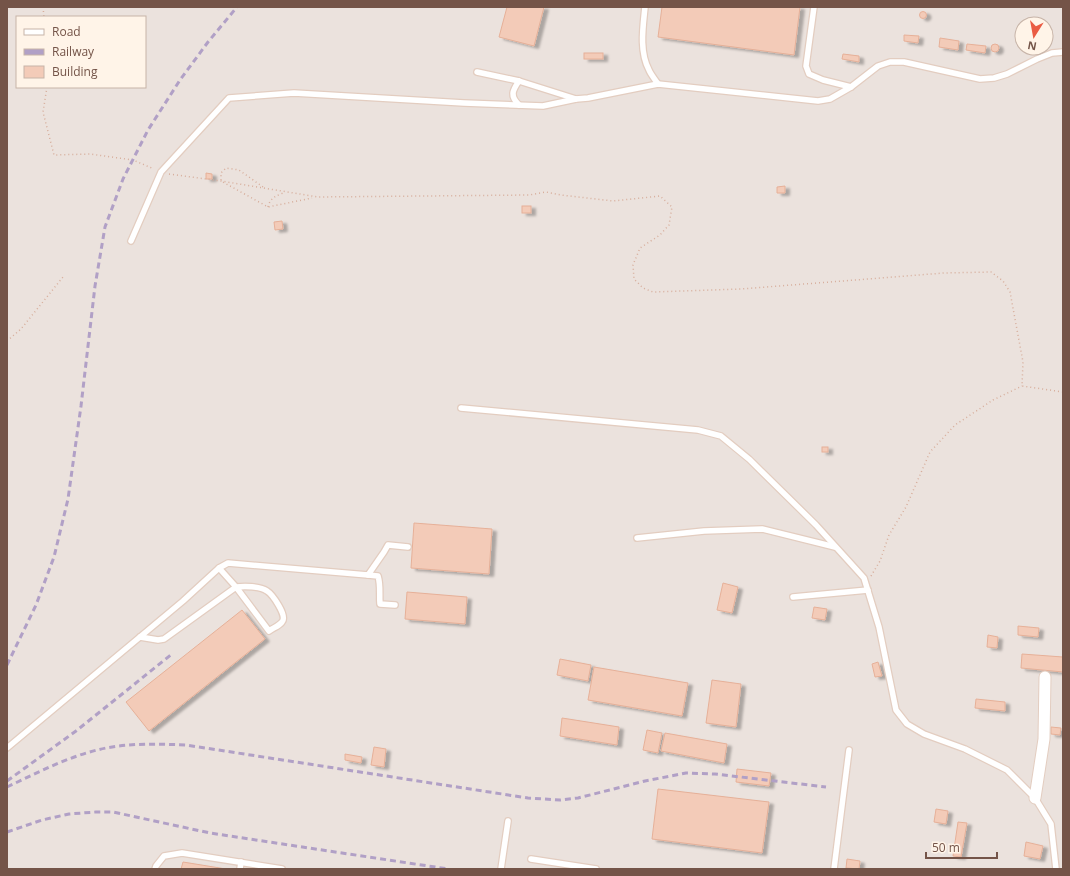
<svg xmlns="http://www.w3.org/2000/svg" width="1070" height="876" font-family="'Open Sans',sans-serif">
<defs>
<filter id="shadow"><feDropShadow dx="4.5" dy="2.5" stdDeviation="1" flood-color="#0004"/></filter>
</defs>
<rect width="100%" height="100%" fill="#fdf0e1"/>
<!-- industrial -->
<path fill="#ebe2dd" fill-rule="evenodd" d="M 7,7 L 1063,7 L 1063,869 L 7,869 ZM 17,17 L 145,17 L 145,87 L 17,87 ZM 1022,24 L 1046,24 L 1046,48 L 1022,48 Z"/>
<!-- building -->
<g fill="#f3cbb8" stroke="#e6b098" filter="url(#shadow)">
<polygon points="507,7 544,7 534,46 499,37"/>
<polygon points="662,7 800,7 794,55 658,37"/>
<circle cx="923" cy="15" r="3.5"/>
<polygon points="904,35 919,36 918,43 904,41"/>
<polygon points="940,38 959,41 958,50 939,47"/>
<polygon points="967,44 986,46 985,53 966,50"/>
<circle cx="995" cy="48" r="4"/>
<rect x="584" y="53" width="19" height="6"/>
<polygon points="843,54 859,56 859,62 842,59"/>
<polygon points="206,173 212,174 212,179 206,179"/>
<polygon points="785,186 785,193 777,193 777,187"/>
<rect x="522" y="206" width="9" height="7"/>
<polygon points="282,221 283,229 275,230 274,222"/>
<rect x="822" y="447" width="6" height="5"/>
<polygon points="414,523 492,529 489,574 411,568"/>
<polygon points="723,583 738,587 732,613 717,610"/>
<polygon points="407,592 467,597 465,624 405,619"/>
<polygon points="814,607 827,609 825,620 812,618"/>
<polygon points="242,610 265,639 149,731 126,702"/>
<polygon points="1018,626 1039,628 1038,637 1018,635"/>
<polygon points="988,635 998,637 997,648 987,647"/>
<polygon points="1022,654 1063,657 1063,672 1021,668"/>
<polygon points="560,659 591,665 588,681 557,675"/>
<polygon points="878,662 882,676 875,677 872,664"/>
<polygon points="594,667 688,683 682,716 588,700"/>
<polygon points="712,680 741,684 736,727 706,723"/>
<polygon points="976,699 1005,702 1005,711 975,708"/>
<polygon points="562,718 619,727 617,745 560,736"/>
<polygon points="1051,727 1061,728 1060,735 1051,734"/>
<polygon points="647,730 662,733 658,753 643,750"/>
<polygon points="665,733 727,744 724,763 661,751"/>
<polygon points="374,747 386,749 384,767 371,765"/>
<polygon points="345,754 362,757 361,763 345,760"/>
<polygon points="737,769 771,773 769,786 736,782"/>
<polygon points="658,789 769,802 762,853 652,839"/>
<polygon points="936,809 948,811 946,824 934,822"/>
<polygon points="958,822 967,823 961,857 953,856"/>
<polygon points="1026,842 1043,846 1040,859 1024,856"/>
<polygon points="847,859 860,861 859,869 846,868"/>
<polygon points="183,862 226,869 181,869"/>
</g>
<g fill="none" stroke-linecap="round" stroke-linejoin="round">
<defs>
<g id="lane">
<path d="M 645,7 C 643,27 639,51 649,70 C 651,75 655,79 658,84"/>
<polyline points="814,7 806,66 809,74 823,80 851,87"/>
<polyline points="477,72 519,81 576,99 588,98 658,84 818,101 830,99 851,87 878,66 890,62 904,62 980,79 994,78 1007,74 1037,59 1052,53 1063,52"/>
<path d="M 519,105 C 510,96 512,91 519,81"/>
<polyline points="131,241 161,172 229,98 294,93 464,103 543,106 576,99"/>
<polyline points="461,408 698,430 721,436 749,459 816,525 864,578 879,627 896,710 907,724 924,734 965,749 1007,770 1035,798 1051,824 1056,869"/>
<polyline points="637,538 704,531 762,529 835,547"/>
<path d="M 368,575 L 378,576 C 381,586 379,594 380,604 L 395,605"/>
<polyline points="793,597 868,590"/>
<path d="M 140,637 L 158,640 L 164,639 L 236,587 C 244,586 260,586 267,591 C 272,594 288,616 282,622 C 279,626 273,628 269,631 L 236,587 L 219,568"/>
<polyline points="7,748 183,601 219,568 228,563 368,575 384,552 388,545 408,547"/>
<polyline points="531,859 596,869"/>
<polyline points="155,869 156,866 164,856 182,853 282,869"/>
<polyline points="240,869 241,862"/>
<polyline points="501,869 508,821"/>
<polyline points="834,869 849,750"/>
</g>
<polyline id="street" points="1035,798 1044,739 1045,677"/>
</defs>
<!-- lane casing -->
<use href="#lane" stroke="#e3cdc0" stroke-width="8"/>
<!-- street casing -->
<use href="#street" stroke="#e3cdc0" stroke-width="13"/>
<!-- path -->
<g stroke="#d7ae9c" stroke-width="1.5" stroke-dasharray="1 3" stroke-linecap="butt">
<polyline points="43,7 44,17"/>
<polyline points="47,87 43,112 54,155 90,154 133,160 154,169"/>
<polyline points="169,174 221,181 318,197 529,195 546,192 561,195 613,201 660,196 672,207 669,225 660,235 640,248 633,265 634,279 643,288 653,292 741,289 944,273 991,272 1003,281 1010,292 1023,362 1022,386 1063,392"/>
<polyline points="263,187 239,170 226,168 221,173 221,181 268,207 312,198"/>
<path d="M 268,207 C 270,198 276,196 283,193"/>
<polyline points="7,341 21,329 63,277"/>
<polyline points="871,576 880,561 889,535 906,507 930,452 955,425 993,400 1022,386"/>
</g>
<!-- lane -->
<use href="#lane" stroke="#fff" stroke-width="5.5"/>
<!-- street -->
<use href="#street" stroke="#fff" stroke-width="11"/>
<!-- rail -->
<g stroke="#b1a0c6" stroke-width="3" stroke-dasharray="6 4" stroke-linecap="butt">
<polyline points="7,665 36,605 54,557 68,499 81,406 95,286 105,227 123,179 148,130 180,80 208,42 237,7"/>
<polyline points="7,781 76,731 172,654"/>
<path d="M 7,787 C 39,772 71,755 106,748 C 132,743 159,744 186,745 L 528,798 L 560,800 L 578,798 L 645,781 L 686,773 L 715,774 L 826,787"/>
<polyline points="7,832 42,820 69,814 96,812 113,812 210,833 448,869"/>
</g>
</g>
<!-- border -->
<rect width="1070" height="876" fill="none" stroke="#745448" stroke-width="16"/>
<!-- legend -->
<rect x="16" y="16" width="130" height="72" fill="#fff4e8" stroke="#c7b4a8"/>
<rect x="24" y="29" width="20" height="6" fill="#ffffff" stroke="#c7b4a8"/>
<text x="52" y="36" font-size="12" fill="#745448">Road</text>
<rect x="24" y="49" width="20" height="6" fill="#b1a0c6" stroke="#c7b4a8"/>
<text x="52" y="56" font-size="12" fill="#745448">Railway</text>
<rect x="24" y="66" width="20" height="12" fill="#f3cbb8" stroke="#c7b4a8"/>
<text x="52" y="76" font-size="12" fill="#745448">Building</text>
<!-- north arrow -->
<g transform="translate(1034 36) rotate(191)"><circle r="19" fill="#fff4e8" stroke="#c7b4a8"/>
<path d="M0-3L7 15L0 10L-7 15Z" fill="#ea5b43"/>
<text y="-6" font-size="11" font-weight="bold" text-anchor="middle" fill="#745448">N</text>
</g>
<!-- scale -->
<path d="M926 852v6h71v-6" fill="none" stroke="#745448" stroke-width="2"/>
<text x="932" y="852" font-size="12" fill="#745448" stroke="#fff4e8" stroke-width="3" paint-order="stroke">50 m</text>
</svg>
